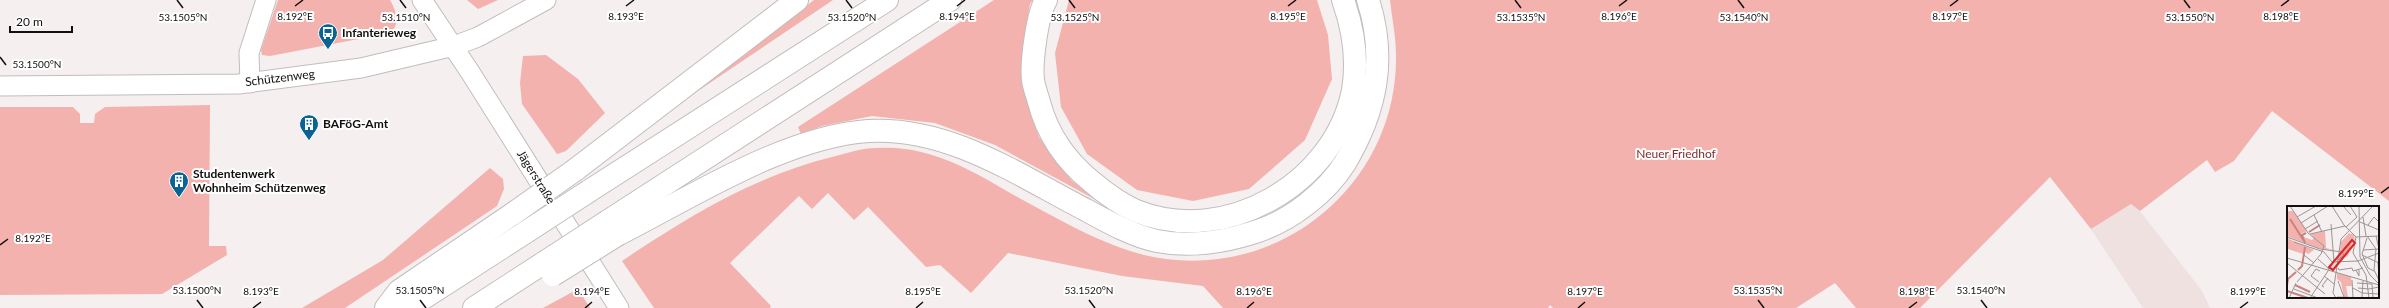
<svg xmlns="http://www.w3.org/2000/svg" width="2389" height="308" font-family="Lato,sans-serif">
<rect width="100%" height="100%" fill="#f5efef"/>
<!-- built -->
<polygon fill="#efe1e0" points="2131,204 2140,211 2202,291 2210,308 2143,308 2091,229"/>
<!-- green -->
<g fill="#f3b2ae">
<path d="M 278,0 L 390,0 C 396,11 401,24 390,33 L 270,56 L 262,55 L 261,50 Z"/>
<polygon points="467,0 498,0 478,9"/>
<polygon points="814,0 833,0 683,101"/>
<polygon points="994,0 1033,0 1030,4 1022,50 1027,96 1039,137 1072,181 1098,201 995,145 935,123 872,116 822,126 801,134 798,127"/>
<polygon points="1069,0 1317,0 1328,35 1332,79 1305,140 1249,189 1193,201 1137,190 1087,154 1061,107 1055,53"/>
<path d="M 1390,0 L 2389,0 L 2389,201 L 2272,111 L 2234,161 L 2215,172 L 2207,160 L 2140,211 L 2131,204 L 2091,229 L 2050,177 L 1920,308 L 1856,308 L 1835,283 L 1796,308 L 1553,308 L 1550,305 L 1548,308 L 1223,308 L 1203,286 L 1122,276 L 1008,253 L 971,293 L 940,265 L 926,267 L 868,207 L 854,220 L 828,193 L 812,209 L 799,196 L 730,263 L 771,306 L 770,308 L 654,308 L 622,261 C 687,217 755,176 832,157 C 847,153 862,148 877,148 C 931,144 976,173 1021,199 C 1060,220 1101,244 1144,255 C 1210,271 1280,253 1330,207 C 1373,168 1397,113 1396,55 C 1396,37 1392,18 1390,0 Z"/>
<polygon points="546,55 578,79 605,113 566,151 557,154 522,104 520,83 523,56"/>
<polygon points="210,105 209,246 226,246 227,255 162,294 0,295 0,107 73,107 80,114 80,123 94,123 95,114 105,107"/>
<polygon points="490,168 503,179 504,189 497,206 345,308 302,308 383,260"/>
<polygon points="578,289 590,308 543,308"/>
</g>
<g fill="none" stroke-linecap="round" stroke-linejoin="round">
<defs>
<g id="minor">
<polyline points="422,0 470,72 619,308"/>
<polyline points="250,83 249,53 266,0"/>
<polyline points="0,86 239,84 361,68 454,46 478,37 546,0"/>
</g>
<g id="motorway">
<path d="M 1046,0 C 1037,15 1031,63 1033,80 C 1034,87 1037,95 1039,102 C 1047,133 1066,161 1092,182 C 1105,193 1120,204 1136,211 C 1226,247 1335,183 1353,90 C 1358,60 1353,28 1343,0"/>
<polyline points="575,170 797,0"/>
<polyline points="589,191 887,0"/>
<polyline points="608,221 950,0"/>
<path d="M 617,235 C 692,197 784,137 868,131 C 948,126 1018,175 1086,210 C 1108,222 1133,236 1157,241 C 1192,248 1225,242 1258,231 C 1291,220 1326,193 1345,163 C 1376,111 1387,59 1368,0"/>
<polyline points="386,308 399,291 514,213"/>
<polyline points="408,308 526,232"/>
<polyline points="474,308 545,262"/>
</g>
</defs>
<!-- minor casing -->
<use href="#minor" stroke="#c2bdbc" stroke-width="21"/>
<!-- motorway casing -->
<use href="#motorway" stroke="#c2bdbc" stroke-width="24"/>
<!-- minor -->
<use href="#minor" stroke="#fff" stroke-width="19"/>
<!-- motorway -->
<use href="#motorway" stroke="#fff" stroke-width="22"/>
<defs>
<g id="motorway-bridge">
<polyline points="514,213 575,170"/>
<polyline points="526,232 589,191"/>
<polyline points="545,262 608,221"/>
<polyline points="553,275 617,235"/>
</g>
</defs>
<!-- motorway-bridge casing -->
<use href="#motorway-bridge" stroke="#c2bdbc" stroke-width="24" stroke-linecap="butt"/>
<!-- motorway-bridge -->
<use href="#motorway-bridge" stroke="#fff" stroke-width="22"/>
</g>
<!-- ticks -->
<path fill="none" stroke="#110f0f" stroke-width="1.5" d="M 177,0 L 183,8M 400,0 L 406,8M 846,0 L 852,8M 1069,0 L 1075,8M 1515,0 L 1521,8M 1738,0 L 1744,8M 2184,0 L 2190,8M 295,6 L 303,0M 626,6 L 634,0M 957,6 L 965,0M 1288,6 L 1296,0M 1619,6 L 1627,0M 1950,6 L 1958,0M 2281,6 L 2289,0M 0,57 L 6,65M 2381,193 L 2389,187M 0,245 L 8,239M 197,300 L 203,308M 420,300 L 426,308M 1089,300 L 1095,308M 1758,300 L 1764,308M 1981,300 L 1987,308M 253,308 L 261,302M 585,308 L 592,302M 916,308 L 923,302M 1247,308 L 1254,302M 1578,308 L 1585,302M 1909,308 L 1917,302M 2240,308 L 2248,302"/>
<!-- icons -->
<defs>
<symbol id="bus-pin" viewBox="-11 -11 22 30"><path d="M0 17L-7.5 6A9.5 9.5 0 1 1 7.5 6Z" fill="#0a6394" stroke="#fffefe"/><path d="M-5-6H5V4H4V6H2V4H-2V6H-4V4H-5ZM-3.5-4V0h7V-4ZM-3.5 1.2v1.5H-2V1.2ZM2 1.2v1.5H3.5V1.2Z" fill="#fff"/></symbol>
<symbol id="building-pin" viewBox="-11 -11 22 30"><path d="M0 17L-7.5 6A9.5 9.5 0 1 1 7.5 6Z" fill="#0a6394" stroke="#fffefe"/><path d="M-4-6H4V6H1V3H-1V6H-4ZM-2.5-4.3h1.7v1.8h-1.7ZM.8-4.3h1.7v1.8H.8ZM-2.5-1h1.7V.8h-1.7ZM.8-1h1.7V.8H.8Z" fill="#fff"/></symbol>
</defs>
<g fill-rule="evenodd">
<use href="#bus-pin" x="317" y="22" width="22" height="30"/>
<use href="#building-pin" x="298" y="113" width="22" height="30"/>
<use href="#building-pin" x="168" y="170" width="22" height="30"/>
</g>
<g text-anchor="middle" stroke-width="4" stroke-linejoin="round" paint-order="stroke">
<!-- poi labels -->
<g font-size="12" font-weight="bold" fill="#110f0f" stroke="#fffefe" text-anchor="start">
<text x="342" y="37">Infanterieweg</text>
<text x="323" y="128">BAFöG-Amt</text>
<text x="193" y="178">Studentenwerk<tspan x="193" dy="14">Wohnheim Schützenweg</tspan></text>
</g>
<!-- street labels -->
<g font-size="12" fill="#110f0f" stroke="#fffefe">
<text transform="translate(280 78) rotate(-7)" y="4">Schützenweg</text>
<text transform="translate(536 177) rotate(58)" y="4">Jägerstraße</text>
</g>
<!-- park labels -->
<g font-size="12" fill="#7f2d2d" stroke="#fffefe">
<text x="1676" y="158">Neuer Friedhof</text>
</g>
</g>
<!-- overview -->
<g transform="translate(2287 206)">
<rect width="92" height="92" fill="#f5efef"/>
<path d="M 2,5 L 6,5 L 20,25 L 13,28 L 14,30 L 25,34 L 27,32 L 24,28 L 38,25 L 39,42 L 47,44 L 36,43 L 36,39 L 36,43 L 30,42 L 0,30 L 0,6 ZM 62,27 L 67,29 L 68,35 L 65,36 L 61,50 L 52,54 L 54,36 ZM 0,32 L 27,44 L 21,48 L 17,45 L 16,48 L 1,43 ZM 50,67 L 64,71 L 65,80 L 59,80 L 61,91 L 57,91 L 54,76 L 50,73 Z" fill="#f3b2ae"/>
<path fill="none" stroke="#c88480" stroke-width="2" d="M 3,13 L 17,35M 22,26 L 33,19M 18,37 L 15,29 L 19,27M 11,64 L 15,60 L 18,41M 0,79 L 1,73 L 9,66M 8,79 L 23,86M 0,85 L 21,92"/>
<path fill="none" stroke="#9a9595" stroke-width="1" d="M 3,0 L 21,27 L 37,40 L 34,48 L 10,76M 45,0 L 57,19 L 69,31M 56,0 L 64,9M 72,0 L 73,51 L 83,69 L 92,78M 27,9 L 35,26M 10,11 L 29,0M 76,11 L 79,30M 73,16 L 92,24M 14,17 L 41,0M 81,19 L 87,11 L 92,16M 59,21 L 70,11 L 63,0M 18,23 L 31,15M 23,28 L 58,20M 80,30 L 89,43 L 87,64 L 92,74M 89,30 L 92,43M 0,31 L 33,43 L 55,46 L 57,49 L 51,54M 69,31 L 66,47 L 79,69 L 82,92M 69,31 L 92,30M 80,32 L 75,48 L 81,62 L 87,65M 7,36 L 37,46 L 45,56 L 71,55 L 92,47M 76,44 L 92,43M 17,49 L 27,57M 75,49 L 92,57M 0,52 L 92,79M 31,53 L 42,63M 0,57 L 38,88M 91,57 L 92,71M 51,62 L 52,64 L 65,62 L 66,65 L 76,62M 69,64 L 72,70 L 72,64M 37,70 L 47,78M 65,74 L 66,91M 51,75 L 57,91M 32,76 L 24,70 L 29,63 L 33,65M 70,77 L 85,78 L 86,92M 37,81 L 35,80 L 41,72M 66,82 L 75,87 L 92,88M 71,82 L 82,83 L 92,81M 7,83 L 31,92M 50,91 L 84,92M 75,91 L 76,75M 2,92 L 9,77M 23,92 L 47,56 L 44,18M 49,92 L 46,87 L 54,33 L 86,0"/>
<path fill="#d62828" fill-opacity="0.15" stroke="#d62828" stroke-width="2" d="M 65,34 L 68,37 L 46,64 L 42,61 Z"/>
<rect width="92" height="92" fill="none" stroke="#110f0f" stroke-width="2"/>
</g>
<g font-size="10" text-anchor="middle" fill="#110f0f" stroke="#fffefe" stroke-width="4" stroke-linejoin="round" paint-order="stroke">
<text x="295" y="20">8.192°E</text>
<text x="957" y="20">8.194°E</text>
<text x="1288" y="20">8.195°E</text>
<text x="1619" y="20">8.196°E</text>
<text x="2281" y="20">8.198°E</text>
<text x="626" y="20">8.193°E</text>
<text x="1950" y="20">8.197°E</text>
<text x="183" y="21">53.1505°N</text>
<text x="406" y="21">53.1510°N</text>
<text x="852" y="21">53.1520°N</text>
<text x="1075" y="21">53.1525°N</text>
<text x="1521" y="21">53.1535°N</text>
<text x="1744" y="21">53.1540°N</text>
<text x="2190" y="21">53.1550°N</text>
<text x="37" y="68">53.1500°N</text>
<text x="2356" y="197">8.199°E</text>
<text x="33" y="242">8.192°E</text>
<text x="197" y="294">53.1500°N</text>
<text x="420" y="294">53.1505°N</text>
<text x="1089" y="294">53.1520°N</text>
<text x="1758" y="294">53.1535°N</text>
<text x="1981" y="294">53.1540°N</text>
<text x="261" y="295">8.193°E</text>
<text x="592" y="295">8.194°E</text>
<text x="923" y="295">8.195°E</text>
<text x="1254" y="295">8.196°E</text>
<text x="1585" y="295">8.197°E</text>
<text x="1917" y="295">8.198°E</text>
<text x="2248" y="295">8.199°E</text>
</g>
<!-- scale -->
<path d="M10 26v6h62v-6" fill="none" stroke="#110f0f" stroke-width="2"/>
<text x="16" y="26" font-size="12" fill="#110f0f" stroke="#fffefe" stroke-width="3" paint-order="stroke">20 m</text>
</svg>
